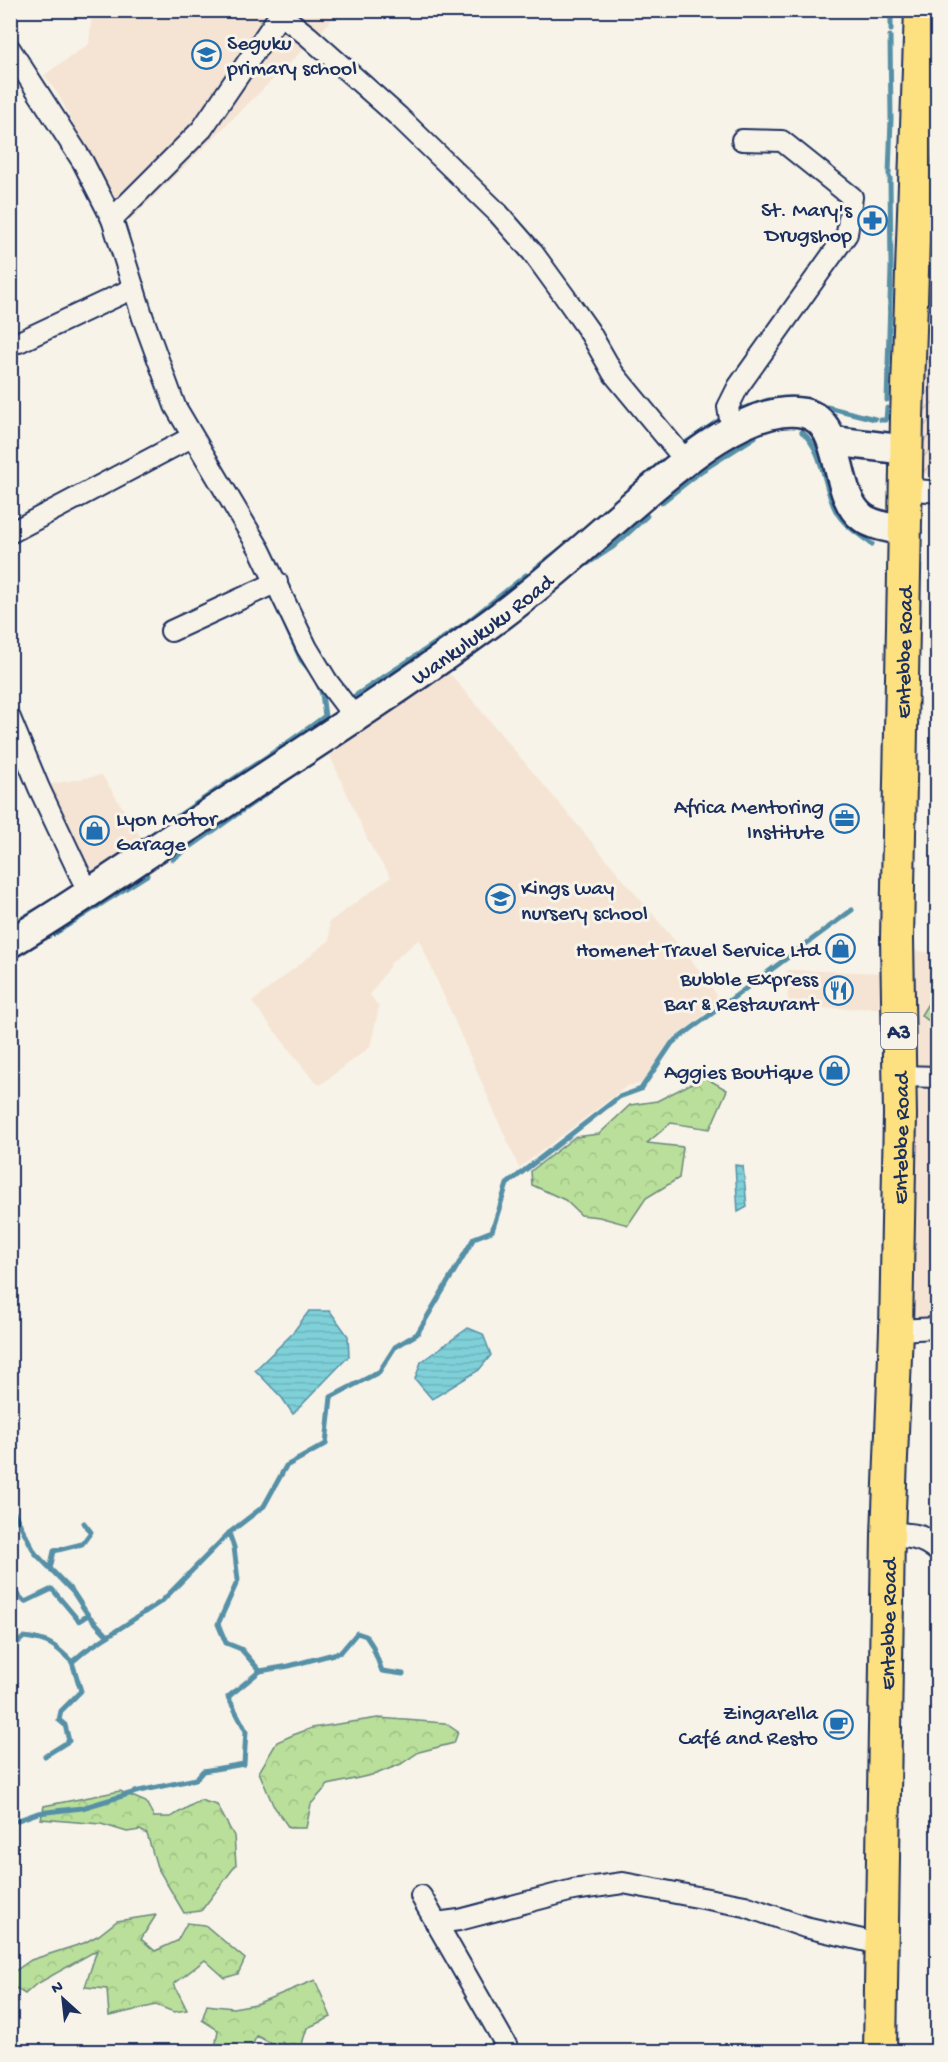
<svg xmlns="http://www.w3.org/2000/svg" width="948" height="2062" font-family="'Gochi Hand',sans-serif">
<defs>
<pattern id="industrial-furrows" width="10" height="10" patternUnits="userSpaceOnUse" patternTransform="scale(1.5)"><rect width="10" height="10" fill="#f5e4d3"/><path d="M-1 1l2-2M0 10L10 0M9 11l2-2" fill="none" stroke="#d1c4b8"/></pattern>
<pattern id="forest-crowns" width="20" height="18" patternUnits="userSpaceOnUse" patternTransform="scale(1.5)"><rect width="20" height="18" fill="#b9df9a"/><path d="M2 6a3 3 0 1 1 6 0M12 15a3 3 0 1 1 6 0" fill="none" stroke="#9ec087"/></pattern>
<pattern id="water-rules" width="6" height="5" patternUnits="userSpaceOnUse" patternTransform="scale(1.5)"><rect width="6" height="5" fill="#7fd0d8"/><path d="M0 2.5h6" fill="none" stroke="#6db3bc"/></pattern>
</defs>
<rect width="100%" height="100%" fill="#f7f3e8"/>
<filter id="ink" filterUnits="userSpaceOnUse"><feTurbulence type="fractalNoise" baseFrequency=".0167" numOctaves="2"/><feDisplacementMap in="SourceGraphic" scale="12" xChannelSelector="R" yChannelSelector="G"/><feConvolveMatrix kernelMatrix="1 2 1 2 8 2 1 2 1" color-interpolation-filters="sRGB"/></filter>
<g filter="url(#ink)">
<!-- built -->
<g fill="#f5e4d3">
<polygon points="92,11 339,11 321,32 125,225 58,94 44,75 89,44"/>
<polygon points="446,669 707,979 720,1002 669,1042 641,1084 627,1086 519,1168 419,939 392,962 370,995 379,1007 370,1047 320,1085 314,1081 252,1002 330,940 329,922 391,877 371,847 327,749"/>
<polygon points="102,775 147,847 89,884 46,785"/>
<polygon points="913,950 937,954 938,1320 907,1319"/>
<polygon points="787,970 891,973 892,1008 788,1009"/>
</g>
<!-- industrial -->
<polygon fill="url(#industrial-furrows)" points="926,351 937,354 937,475 923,474"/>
<!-- forest -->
<g fill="url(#forest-crowns)" stroke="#6a877c" stroke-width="1.5">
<polygon points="937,989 937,1027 921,1015"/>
<polygon points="704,1077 727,1090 710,1129 671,1123 647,1143 683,1147 679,1178 646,1198 628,1225 599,1217 581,1215 565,1200 532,1185 531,1171 575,1137 599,1134 630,1105 657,1101"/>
<polygon points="378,1718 445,1723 458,1732 454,1743 419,1752 401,1764 376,1774 328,1785 311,1804 306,1828 289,1828 273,1805 259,1772 277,1742 293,1735 312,1728"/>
<polygon points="120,1791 146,1802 154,1817 171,1817 200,1800 217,1805 234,1836 236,1865 201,1911 184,1913 157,1867 147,1834 140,1830 127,1832 101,1824 41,1819 44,1806"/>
<polygon points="156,1915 141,1939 155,1951 177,1941 187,1923 205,1925 245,1959 238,1974 225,1978 205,1960 174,1984 187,2010 174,2012 156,2005 109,2016 107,1989 85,1987 97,1950 35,1985 25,1994 11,1985 11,1974 31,1960 84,1943 99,1935 117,1921"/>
<polygon points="315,1980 331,2017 307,2028 301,2047 302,2051 288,2051 282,2042 274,2045 257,2036 249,2051 218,2051 215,2049 218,2030 202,2020 207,2005 233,2008 256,2004"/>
</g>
<!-- water -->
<g fill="url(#water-rules)" stroke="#5790a7" stroke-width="1.5">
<polygon points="735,1165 743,1166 747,1207 738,1212"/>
<polygon points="309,1311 330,1311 348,1336 349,1356 293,1414 282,1398 255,1370 291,1335"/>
<polygon points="468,1328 483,1334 491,1355 479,1370 432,1399 415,1379 421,1362"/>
</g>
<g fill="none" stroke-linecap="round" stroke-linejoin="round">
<!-- stream -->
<g stroke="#5790a7" stroke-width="5">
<polyline points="891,10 891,30"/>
<polyline points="889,174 891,119 890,36"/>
<polyline points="888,365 891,269 890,178"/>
<polyline points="887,400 888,369"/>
<polyline points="827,407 875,419"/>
<polyline points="738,410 768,400 781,399"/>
<polyline points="881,420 886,420 887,408"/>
<path d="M 802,432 C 824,451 823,485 835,509 C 842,524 858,534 872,544"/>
<polyline points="679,447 724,417"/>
<polyline points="641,480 662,461"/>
<polyline points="662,502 700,472 755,437"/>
<polyline points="587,564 613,547 647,516"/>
<polyline points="536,568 566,545"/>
<polyline points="275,602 301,660 312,673"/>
<polyline points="347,701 466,623 526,575"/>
<path d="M 164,826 C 217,788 273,755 325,716 L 322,694 L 317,681"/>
<polyline points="173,859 293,775"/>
<polyline points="21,919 49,903"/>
<polyline points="54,934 147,875"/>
<polyline points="10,1505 35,1553 73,1592 88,1615 108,1636 162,1601 229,1533"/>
<polyline points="50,1569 54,1551 82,1544 91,1532 84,1523"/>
<polyline points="10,1587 25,1602 52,1589 79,1621 88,1615"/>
<path d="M 10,1653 L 14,1646 L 24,1637 C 49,1640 55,1645 72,1662 L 85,1651 L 108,1636"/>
<polyline points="260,1671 289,1666 341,1652 357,1633 366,1636 372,1645 382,1671 403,1674"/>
<polyline points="45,1756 69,1741 65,1725 59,1720 61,1711 81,1691 72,1662"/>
<polyline points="10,1823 38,1813 82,1808 139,1791 196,1779 203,1771 244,1764 246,1731 228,1697 260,1671 241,1649 226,1643 218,1624 238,1580 234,1547 229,1533 264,1506 286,1466 326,1444 331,1397 379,1372 395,1347 417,1334 474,1238 492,1231 507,1184 619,1097 641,1089 672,1043 852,910"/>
</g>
<defs>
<g id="minor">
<polyline points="280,14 308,36 399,117 498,213 533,253 565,297 589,331 613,373 685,460"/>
<polyline points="10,49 83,162 112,219 143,318 175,406 260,550 307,648 327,681 355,718"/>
<polyline points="112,219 202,129 283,10"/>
<polyline points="19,342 134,288"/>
<polyline points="732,431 728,407 738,387 847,234 852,197 782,141 742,140"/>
<polyline points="907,489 938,492"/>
<polyline points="10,533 192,437"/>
<polyline points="171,631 277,582"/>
<polyline points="10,718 39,788 89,894"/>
<polyline points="901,1076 938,1077"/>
<polyline points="896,1330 938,1328"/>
<polyline points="421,1896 510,2052"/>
<polyline points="436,1923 459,1920 573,1890 623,1883 745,1906 805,1927 880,1944"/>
</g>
<path id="tertiary" d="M 888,1535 C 908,1535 922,1535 938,1549"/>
<g id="secondary">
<polyline points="833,441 907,450"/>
<path id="s1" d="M 10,943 C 71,907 128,866 187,828 C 293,758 401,690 503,614 C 551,578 596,536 642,497 C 679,465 752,402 804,413 C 846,422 831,495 863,518 C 874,526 892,528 906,531"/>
</g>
<g id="primary">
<path id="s2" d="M 880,2052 L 888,1535 L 896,1330 L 900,1115 L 897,939 L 907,417 L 921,10"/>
</g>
</defs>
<!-- minor casing -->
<use href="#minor" stroke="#1b2f5e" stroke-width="24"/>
<!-- tertiary casing -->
<use href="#tertiary" stroke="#1b2f5e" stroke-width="28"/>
<!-- secondary casing -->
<use href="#secondary" stroke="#1b2f5e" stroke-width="33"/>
<!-- primary casing -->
<use href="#primary" stroke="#1b2f5e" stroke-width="36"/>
<!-- minor -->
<use href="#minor" stroke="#f7f3e8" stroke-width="20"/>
<!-- tertiary -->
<use href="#tertiary" stroke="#f7f3e8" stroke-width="24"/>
<!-- secondary -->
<use href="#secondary" stroke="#f7f3e8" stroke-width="28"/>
<!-- primary -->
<use href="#primary" stroke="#fde080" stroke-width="32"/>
</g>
</g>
<!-- icons -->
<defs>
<symbol id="school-ring" viewBox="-11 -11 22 22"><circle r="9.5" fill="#f7f3e8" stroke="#1f6fb2" stroke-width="1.5"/><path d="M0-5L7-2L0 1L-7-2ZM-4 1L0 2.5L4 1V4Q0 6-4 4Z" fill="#1f6fb2"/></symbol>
<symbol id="pharmacy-ring" viewBox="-11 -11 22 22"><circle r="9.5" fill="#f7f3e8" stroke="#1f6fb2" stroke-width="1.5"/><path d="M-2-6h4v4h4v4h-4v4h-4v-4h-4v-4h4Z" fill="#1f6fb2"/></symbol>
<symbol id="office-ring" viewBox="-11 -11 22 22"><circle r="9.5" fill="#f7f3e8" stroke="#1f6fb2" stroke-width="1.5"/><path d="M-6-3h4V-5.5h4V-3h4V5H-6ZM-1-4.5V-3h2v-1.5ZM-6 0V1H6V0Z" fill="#1f6fb2"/></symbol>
<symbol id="shop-ring" viewBox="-11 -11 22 22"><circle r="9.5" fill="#f7f3e8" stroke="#1f6fb2" stroke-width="1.5"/><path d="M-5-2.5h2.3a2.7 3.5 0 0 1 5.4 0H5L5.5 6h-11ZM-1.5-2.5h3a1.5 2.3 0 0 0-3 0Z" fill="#1f6fb2"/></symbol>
<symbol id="restaurant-ring" viewBox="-11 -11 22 22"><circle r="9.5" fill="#f7f3e8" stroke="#1f6fb2" stroke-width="1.5"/><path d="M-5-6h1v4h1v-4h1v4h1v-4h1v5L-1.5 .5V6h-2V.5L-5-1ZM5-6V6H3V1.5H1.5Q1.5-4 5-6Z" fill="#1f6fb2"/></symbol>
<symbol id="cafe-ring" viewBox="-11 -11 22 22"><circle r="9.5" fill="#f7f3e8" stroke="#1f6fb2" stroke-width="1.5"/><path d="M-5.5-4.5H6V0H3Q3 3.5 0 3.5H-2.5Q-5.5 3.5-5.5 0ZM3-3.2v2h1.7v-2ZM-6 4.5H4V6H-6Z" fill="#1f6fb2"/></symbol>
</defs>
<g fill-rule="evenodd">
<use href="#school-ring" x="190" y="38" width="33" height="33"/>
<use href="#pharmacy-ring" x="856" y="204" width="33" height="33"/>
<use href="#office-ring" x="828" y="802" width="33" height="33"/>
<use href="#shop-ring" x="78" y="814" width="33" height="33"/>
<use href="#school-ring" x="484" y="882" width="33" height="33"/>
<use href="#shop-ring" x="824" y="932" width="33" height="33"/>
<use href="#restaurant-ring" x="822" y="974" width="33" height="33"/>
<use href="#shop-ring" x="818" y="1054" width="33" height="33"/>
<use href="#cafe-ring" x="822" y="1708" width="33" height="33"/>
</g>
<g text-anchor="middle" stroke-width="6" stroke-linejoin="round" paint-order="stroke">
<!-- shield labels -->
<rect fill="#f7f3e8" stroke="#5d6a87" stroke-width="1.5" x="881" y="1013" width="36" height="36" rx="4.5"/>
<g font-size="21" font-weight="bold" fill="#1b2f5e">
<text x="899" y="1038">A3</text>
</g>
<!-- poi labels -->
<g font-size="22" fill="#1b2f5e" stroke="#f7f3e8" text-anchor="end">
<text x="227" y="49" text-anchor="start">Seguku<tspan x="227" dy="25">primary school</tspan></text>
<text x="852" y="216">St. Mary's<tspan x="852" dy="25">Drugshop</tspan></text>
<text x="824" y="813">Africa Mentoring<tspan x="824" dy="25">Institute</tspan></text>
<text x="116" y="825" text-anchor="start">Lyon Motor<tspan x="116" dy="25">Garage</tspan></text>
<text x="521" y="894" text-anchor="start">Kings way<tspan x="521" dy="25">nursery school</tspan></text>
<text x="820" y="956">Homenet Travel Service Ltd</text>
<text x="818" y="985">Bubble Express<tspan x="818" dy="25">Bar &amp; Restaurant</tspan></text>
<text x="813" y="1078">Aggies Boutique</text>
<text x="818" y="1719">Zingarella<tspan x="818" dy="25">Café and Resto</tspan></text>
</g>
<!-- street labels -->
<g font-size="22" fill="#1b2f5e" stroke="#f7f3e8">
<text dy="8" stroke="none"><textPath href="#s1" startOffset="567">Wankulukuku Road</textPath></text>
<text dy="8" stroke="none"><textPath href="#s2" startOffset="1400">Entebbe Road</textPath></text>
<text dy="8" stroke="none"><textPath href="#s2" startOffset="914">Entebbe Road</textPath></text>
<text dy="8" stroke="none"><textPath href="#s2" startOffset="428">Entebbe Road</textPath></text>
</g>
</g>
<!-- margin -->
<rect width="948" height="2062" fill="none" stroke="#f7f3e8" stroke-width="36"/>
<rect x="18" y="18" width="912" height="2026" fill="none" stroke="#1b2f5e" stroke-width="2" filter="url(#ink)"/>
<!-- north arrow -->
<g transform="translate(63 1999) rotate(333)" stroke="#f7f3e8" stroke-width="4.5" paint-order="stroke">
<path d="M0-4.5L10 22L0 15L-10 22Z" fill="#1b2f5e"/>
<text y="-9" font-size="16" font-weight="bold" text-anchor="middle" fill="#1b2f5e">N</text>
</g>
</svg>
